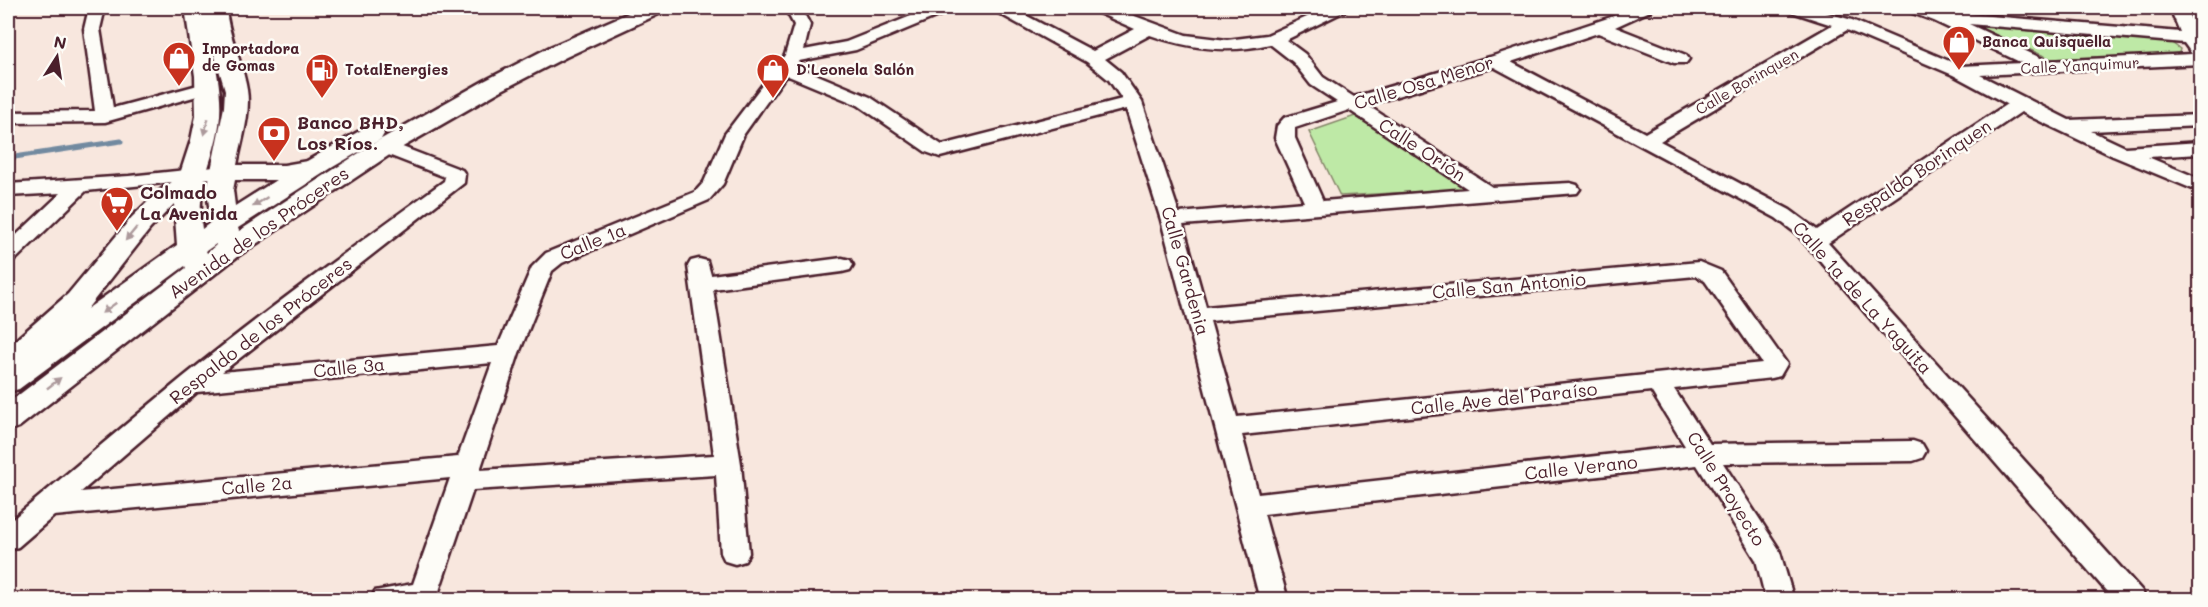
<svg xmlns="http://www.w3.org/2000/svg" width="2208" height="607" font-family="Mali,sans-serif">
<rect width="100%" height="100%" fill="#f8e7de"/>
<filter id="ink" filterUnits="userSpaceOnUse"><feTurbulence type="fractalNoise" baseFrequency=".0167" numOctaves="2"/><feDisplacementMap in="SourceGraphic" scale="12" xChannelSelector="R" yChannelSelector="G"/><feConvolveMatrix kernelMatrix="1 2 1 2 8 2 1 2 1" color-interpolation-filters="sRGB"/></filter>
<g filter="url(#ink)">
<!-- green -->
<g fill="#bee9a6" stroke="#848468" stroke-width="1.5">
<polygon points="1973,23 2169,41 2180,49 2179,53 2163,55 2051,59 1973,25"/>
<polygon points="1355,116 1465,189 1340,196 1309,132"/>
</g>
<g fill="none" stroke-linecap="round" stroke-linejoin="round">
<!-- stream -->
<polyline stroke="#728aa0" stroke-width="5" points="8,158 121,141"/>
<defs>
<g id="minor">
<polygon points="89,8 105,8 100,29 113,108 209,82 215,83 218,87 215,91 105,122 8,123 8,112 95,111 84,29"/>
<path d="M 785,8 L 801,8 L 810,25 L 804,50 L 846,42 L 931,8 L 952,8 L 950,11 L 856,50 L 799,61 L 794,65 L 870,97 L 942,145 L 1122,99 L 1109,80 L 1087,62 L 995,11 L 993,8 L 1012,8 L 1093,51 L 1135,29 L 1094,11 L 1092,8 L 1113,8 L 1186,35 L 1227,40 L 1267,35 L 1327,8 L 1347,8 L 1345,11 L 1286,40 L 1305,54 L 1323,77 L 1354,97 L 1490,57 L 1611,17 L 1632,8 L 1652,8 L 1650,11 L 1615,27 L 1686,55 L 1689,59 L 1686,63 L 1674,63 L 1598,33 L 1511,62 L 1645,133 L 1832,25 L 1789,11 L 1787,8 L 1810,8 L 1852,20 L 1961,66 L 2022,63 L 1934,21 L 1907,11 L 1905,8 L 1928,8 L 1942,12 L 2180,32 L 2170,8 L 2186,8 L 2200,41 L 2200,64 L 1980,75 L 2069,120 L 2200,115 L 2200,126 L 2091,131 L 2125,147 L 2200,142 L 2200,154 L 2148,157 L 2200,179 L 2200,192 L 2113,156 L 2021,112 L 1828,243 L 2142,591 L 2146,600 L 2114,600 L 1797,234 L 1776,218 L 1494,67 L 1367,105 L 1492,187 L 1570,183 L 1577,185 L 1580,189 L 1577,193 L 1183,225 L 1206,307 L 1699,262 L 1721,271 L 1787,364 L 1780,376 L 1772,378 L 1674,389 L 1710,444 L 1913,441 L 1922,444 L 1926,451 L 1922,458 L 1913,461 L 1723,463 L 1779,549 L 1794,600 L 1766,600 L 1756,560 L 1697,465 L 1264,514 L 1288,600 L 1260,600 L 1161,220 L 1126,109 L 940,157 L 926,152 L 858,105 L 786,75 L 744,134 L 723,184 L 709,200 L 562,263 L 552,271 L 519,353 L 480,470 L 714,455 L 688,266 L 691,261 L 699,259 L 707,261 L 711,275 L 842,258 L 850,260 L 853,265 L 850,270 L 842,272 L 713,289 L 741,464 L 749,553 L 745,561 L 735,564 L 725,561 L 721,553 L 716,475 L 473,490 L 436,600 L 371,600 L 375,591 L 413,584 L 450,478 L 54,516 L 18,547 L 8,550 L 8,523 C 66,475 123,426 182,378 C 267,309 356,245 444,181 L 445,177 L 378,151 L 375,147 L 378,143 L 392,143 L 462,170 L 465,174 L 464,183 L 222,372 L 498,346 L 532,267 L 546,253 L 695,192 L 704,182 L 725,134 L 785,55 L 794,25 ZM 1969,24 L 2184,43 L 2192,54 L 2047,61 ZM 1847,30 L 1953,75 L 2007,104 L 1817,230 L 1790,210 L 1660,141 ZM 1150,35 C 1190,49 1229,54 1270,44 L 1293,62 L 1311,85 L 1337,102 L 1284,118 L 1277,126 L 1275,138 L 1304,202 L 1179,213 L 1142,102 L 1121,72 L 1105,59 ZM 1349,110 L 1468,189 L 1323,201 L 1295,138 L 1295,128 ZM 1696,276 L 1705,281 L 1762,363 L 1237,417 L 1210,321 ZM 492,363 L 458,457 L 81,492 L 197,392 ZM 1651,391 L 1685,446 L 1258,494 L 1242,435 Z"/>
<polygon points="224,166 231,168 234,172 231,176 86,191 16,259 8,261 8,243 61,193 8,196 8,184 129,176"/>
</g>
<path id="major" d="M 185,8 L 205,8 L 206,10 L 206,8 L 226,8 C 228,37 243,62 247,90 C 251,114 241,142 237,165 L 284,165 L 307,161 L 363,129 L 372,127 L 381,129 L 384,134 L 381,139 L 333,167 L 238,228 L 239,231 L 376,142 L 484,81 L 550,47 L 640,8 L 666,8 L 663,12 L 566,57 L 500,91 L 394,152 L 238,256 L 19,427 L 8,431 L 8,403 L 186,268 L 185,266 L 19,389 L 8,392 L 8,366 L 15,361 L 10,359 L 8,354 L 10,345 L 68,294 L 132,217 L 159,191 L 179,177 L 191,140 L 196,116 L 195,76 ZM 212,46 L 225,90 L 224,107 L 207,190 L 211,222 L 202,229 C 196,184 213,165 219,125 C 223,99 217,72 212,46 ZM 235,180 L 276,180 L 235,206 L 233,190 ZM 174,204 L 177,245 L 87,309 L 150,229 ZM 216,244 L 216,245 L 207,253 L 206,251 Z"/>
</defs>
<!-- minor casing -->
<use href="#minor" stroke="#4a1f2b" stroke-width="5"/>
<!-- major casing -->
<use href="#major" stroke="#4a1f2b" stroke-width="5"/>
<!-- minor -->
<use href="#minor" fill="#fdfcf7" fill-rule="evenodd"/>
<!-- major -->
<use href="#major" fill="#fdfcf7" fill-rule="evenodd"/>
</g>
<!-- one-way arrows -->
<defs><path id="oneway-solid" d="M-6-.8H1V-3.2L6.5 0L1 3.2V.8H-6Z" transform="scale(1.5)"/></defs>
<g fill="#ac999b">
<use href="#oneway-solid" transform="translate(206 127) rotate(105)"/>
<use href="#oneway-solid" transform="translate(260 202) rotate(147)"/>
<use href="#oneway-solid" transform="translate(131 234) rotate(130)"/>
<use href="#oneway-solid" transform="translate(109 308) rotate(144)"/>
<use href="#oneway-solid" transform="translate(54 383) rotate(-38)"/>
</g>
</g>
<!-- icons -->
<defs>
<symbol id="shop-pin" viewBox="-11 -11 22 30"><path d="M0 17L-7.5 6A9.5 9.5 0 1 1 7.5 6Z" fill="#c8321e" stroke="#fdfcf7"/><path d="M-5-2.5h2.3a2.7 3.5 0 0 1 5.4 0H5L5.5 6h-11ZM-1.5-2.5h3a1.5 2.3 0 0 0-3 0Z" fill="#fff"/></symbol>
<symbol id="fuel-pin" viewBox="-11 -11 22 30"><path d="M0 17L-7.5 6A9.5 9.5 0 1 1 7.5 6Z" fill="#c8321e" stroke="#fdfcf7"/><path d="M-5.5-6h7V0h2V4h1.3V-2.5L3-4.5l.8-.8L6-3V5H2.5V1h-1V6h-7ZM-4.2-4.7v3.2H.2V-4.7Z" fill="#fff"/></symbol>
<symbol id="bank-pin" viewBox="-11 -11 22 30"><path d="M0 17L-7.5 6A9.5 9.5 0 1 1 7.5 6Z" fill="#c8321e" stroke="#fdfcf7"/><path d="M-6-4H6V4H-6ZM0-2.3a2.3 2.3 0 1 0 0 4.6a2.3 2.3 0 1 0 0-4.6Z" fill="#fff"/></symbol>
<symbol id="supermarket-pin" viewBox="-11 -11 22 30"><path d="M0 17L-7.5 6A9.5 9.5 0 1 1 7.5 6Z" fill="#c8321e" stroke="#fdfcf7"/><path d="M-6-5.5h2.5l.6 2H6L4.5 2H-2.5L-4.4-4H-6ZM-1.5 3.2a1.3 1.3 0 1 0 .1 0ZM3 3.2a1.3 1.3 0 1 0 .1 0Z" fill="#fff"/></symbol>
</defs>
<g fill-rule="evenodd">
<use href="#shop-pin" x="1940" y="23" width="38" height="52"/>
<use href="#shop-pin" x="160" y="39" width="38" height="52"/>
<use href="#fuel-pin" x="303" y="51" width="38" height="52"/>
<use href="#shop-pin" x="754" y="51" width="38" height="52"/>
<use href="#bank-pin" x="255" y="114" width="38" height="52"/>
<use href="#supermarket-pin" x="98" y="184" width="38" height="52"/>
</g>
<g text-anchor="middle" stroke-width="5" stroke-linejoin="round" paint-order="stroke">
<!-- far-poi labels -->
<g font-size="15" font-weight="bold" fill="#4a1f2b" stroke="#fdfcf7" text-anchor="start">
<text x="1982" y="47">Banca Quisquella</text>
<text x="202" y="54">Importadora<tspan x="202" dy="17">de Gomas</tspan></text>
<text x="345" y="75">TotalEnergies</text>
<text x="796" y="75">D'Leonela Salón</text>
</g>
<!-- far-street labels -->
<g font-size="15" fill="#4a1f2b" stroke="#fdfcf7">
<text transform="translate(2080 66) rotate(-3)" y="5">Calle Yanquimur</text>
<text transform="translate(1747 82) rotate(-30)" y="5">Calle Borinquen</text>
</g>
<!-- street labels -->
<g font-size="18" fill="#4a1f2b" stroke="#fdfcf7">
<text transform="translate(1424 83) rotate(-17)" y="6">Calle Osa Menor</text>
<text transform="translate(1422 150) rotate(33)" y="6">Calle Orión</text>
<text transform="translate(1917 173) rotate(-34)" y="6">Respaldo Borinquen</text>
<text transform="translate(259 233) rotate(-35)" y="6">Avenida de los Próceres</text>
<text transform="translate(593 242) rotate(-22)" y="6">Calle 1a</text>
<text transform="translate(1185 271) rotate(74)" y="6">Calle Gardenia</text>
<text transform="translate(1509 286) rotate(-5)" y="6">Calle San Antonio</text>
<text transform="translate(1862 298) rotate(48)" y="6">Calle 1a de La Yaguita</text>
<text transform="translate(261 331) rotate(-38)" y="6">Respaldo de los Próceres</text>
<text transform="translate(349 368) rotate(-6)" y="6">Calle 3a</text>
<text transform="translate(1504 399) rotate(-6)" y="6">Calle Ave del Paraíso</text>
<text transform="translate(1581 468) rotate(-6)" y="6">Calle Verano</text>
<text transform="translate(257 486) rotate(-5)" y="6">Calle 2a</text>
<text transform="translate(1726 489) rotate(58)" y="6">Calle Proyecto</text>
</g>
<!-- poi labels -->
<g font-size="18" font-weight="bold" fill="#4a1f2b" stroke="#fdfcf7" text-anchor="start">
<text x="297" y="129">Banco BHD,<tspan x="297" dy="21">Los Ríos.</tspan></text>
<text x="140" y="199">Colmado<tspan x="140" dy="21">La Avenida</tspan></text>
</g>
</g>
<!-- margin -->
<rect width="2208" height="607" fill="none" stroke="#fdfcf7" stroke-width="30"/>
<rect x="15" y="15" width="2178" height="577" fill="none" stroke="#4a1f2b" stroke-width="2" filter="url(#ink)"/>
<!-- north arrow -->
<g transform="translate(57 57) rotate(12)" stroke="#fdfcf7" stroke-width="4.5" paint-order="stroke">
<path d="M0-4.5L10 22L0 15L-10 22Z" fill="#4a1f2b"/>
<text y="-9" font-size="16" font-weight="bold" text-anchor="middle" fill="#4a1f2b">N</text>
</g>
</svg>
